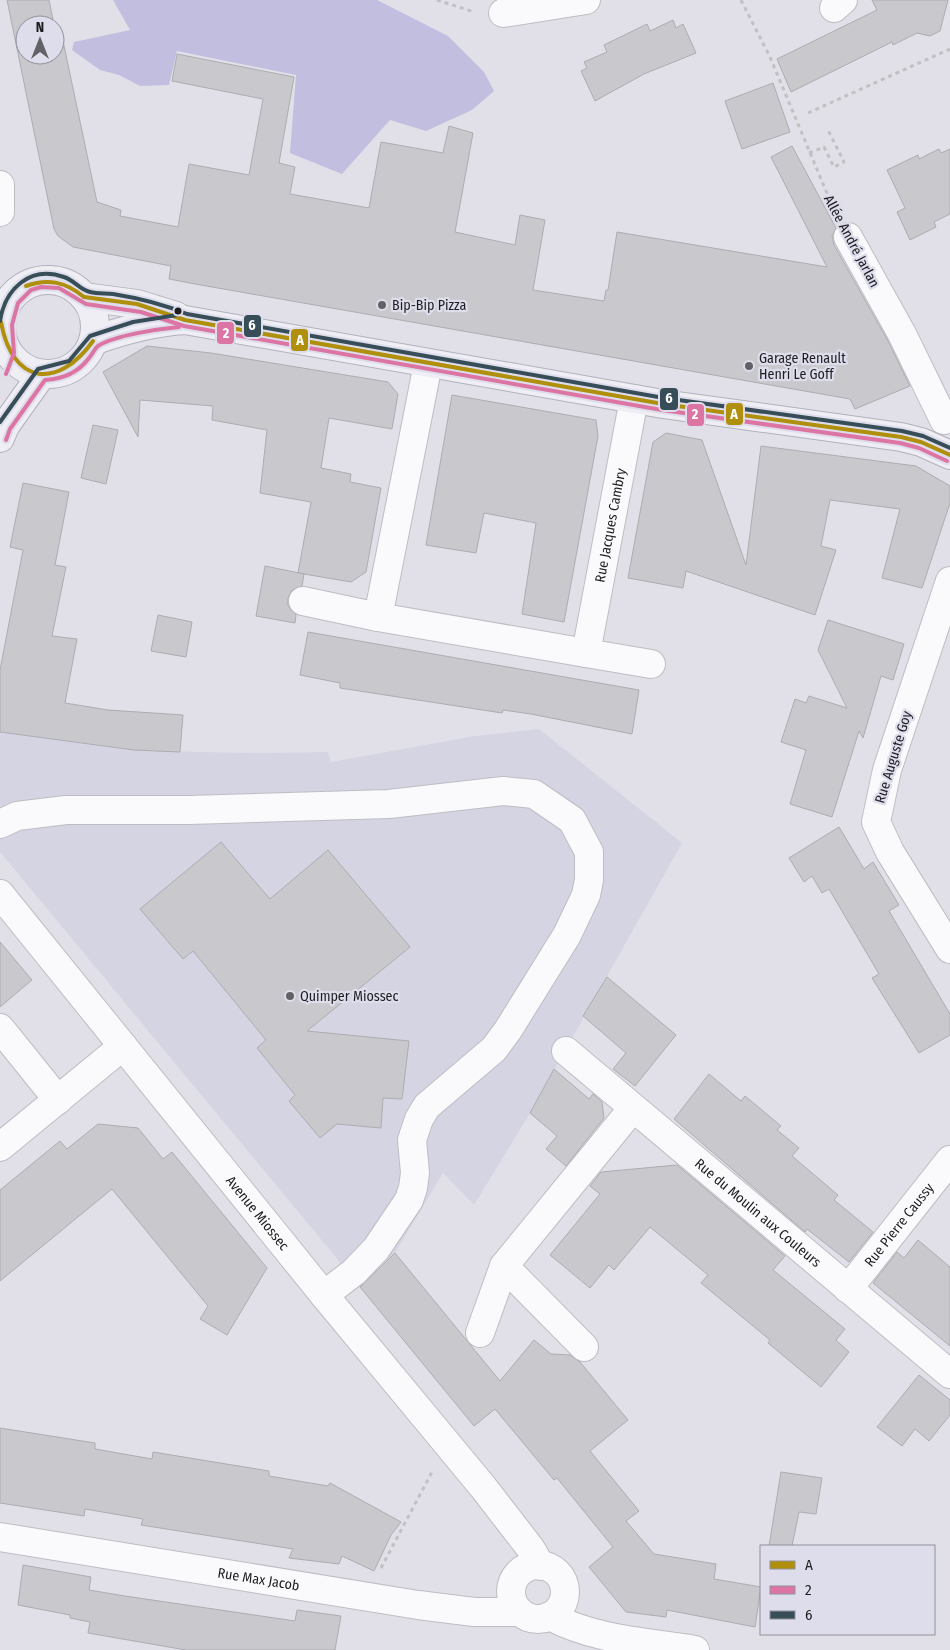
<svg xmlns="http://www.w3.org/2000/svg" width="950" height="1650" font-family="'Fira Sans Condensed',sans-serif">
<rect width="100%" height="100%" fill="#e1e0e8"/>
<!-- built -->
<polygon fill="#d5d4e3" points="539,729 682,843 530,1113 474,1205 443,1173 395,1253 358,1284 0,852 0,732 150,751 259,753 328,752 331,762 475,736"/>
<!-- forest -->
<polygon fill="#c2bedf" points="113,0 377,0 448,36 484,72 494,91 472,110 426,131 390,120 342,174 290,153 296,75 177,51 169,85 140,86 119,75 100,70 72,50 74,42 130,30"/>
<!-- building -->
<g fill="#c8c8cd" stroke="#acacb1">
<polygon points="7,0 49,0 54,25 25,25 25,55 55,55 55,29 58,42 63,41 97,202 121,210 120,216 178,227 189,164 249,175 263,99 172,81 177,54 294,77 279,163 295,167 290,194 369,208 381,142 443,153 449,126 473,133 455,232 515,245 520,215 545,220 533,290 604,301 606,290 608,290 617,232 827,267 771,157 792,146 836,228 832,236 834,245 888,341 910,386 855,409 850,399 195,284 169,279 171,266 73,247 58,236 54,229"/>
<polygon points="872,0 948,0 940,31 930,36 917,33 893,45 892,42 791,92 777,59 877,10"/>
<polygon points="673,20 676,28 683,24 696,53 644,74 595,101 581,71 587,68 584,62 607,52 604,45 647,24 650,31"/>
<polygon points="773,83 790,132 742,149 725,101"/>
<polygon points="939,149 941,153 950,149 950,214 934,222 936,227 910,240 897,212 905,208 887,170 918,155 919,159"/>
<polygon points="147,346 211,353 388,382 398,394 392,429 329,418 321,468 351,474 350,482 381,488 366,572 351,582 298,573 311,502 260,493 267,430 212,420 213,406 140,400 138,437 103,372"/>
<polygon points="452,395 596,420 598,436 564,622 522,614 536,523 484,513 476,553 426,545"/>
<polygon points="93,425 118,430 106,484 81,478"/>
<polygon points="666,433 702,440 746,565 761,446 916,466 950,486 950,503 922,588 882,578 900,509 830,500 821,546 836,550 815,615 686,571 683,588 628,578 653,442"/>
<polygon points="23,483 69,492 55,565 66,567 52,636 77,639 65,703 108,710 183,715 180,752 134,750 0,732 0,670 23,550 10,547"/>
<polygon points="265,566 304,574 302,586 292,590 288,598 288,606 296,615 295,623 256,616"/>
<polygon points="158,615 192,622 186,657 151,651"/>
<polygon points="828,620 904,644 893,680 881,676 863,738 859,731 832,817 790,804 806,750 781,742 795,699 806,703 809,696 847,708 818,650"/>
<polygon points="308,632 639,690 632,734 531,714 503,710 502,713 340,688 340,683 300,675"/>
<polygon points="839,827 864,869 873,862 899,905 889,911 950,1014 950,1035 919,1053 872,978 879,974 829,889 822,893 812,876 804,882 789,858"/>
<polygon points="221,842 270,899 328,850 410,947 307,1031 409,1041 402,1099 383,1098 381,1128 337,1124 320,1138 289,1101 295,1095 257,1048 266,1040 193,951 183,959 140,909"/>
<polygon points="0,942 32,980 0,1007"/>
<polygon points="607,977 676,1035 635,1086 613,1069 626,1053 583,1016"/>
<polygon points="554,1069 589,1099 593,1094 602,1102 604,1118 566,1166 546,1149 557,1136 530,1113"/>
<polygon points="709,1074 741,1101 745,1096 781,1126 777,1130 799,1148 792,1156 838,1195 834,1200 873,1232 849,1262 807,1229 805,1232 674,1119"/>
<polygon points="98,1124 138,1128 163,1159 172,1152 267,1268 227,1335 200,1319 208,1306 112,1189 0,1281 0,1190 60,1141 67,1149"/>
<polygon points="677,1165 785,1256 773,1270 845,1329 836,1340 849,1352 821,1387 768,1343 770,1340 701,1283 708,1275 650,1227 614,1270 609,1265 590,1288 550,1255 600,1194 590,1186 601,1172"/>
<polygon points="918,1240 950,1267 950,1346 873,1283 897,1252 904,1258"/>
<polygon points="395,1253 500,1381 534,1340 551,1354 570,1355 580,1362 628,1420 590,1451 639,1511 626,1521 654,1554 716,1564 714,1579 761,1587 755,1627 667,1610 666,1617 626,1612 589,1567 613,1547 557,1478 554,1480 495,1409 474,1426 360,1287"/>
<polygon points="919,1375 950,1400 950,1415 929,1441 915,1429 902,1446 877,1427"/>
<polygon points="0,1428 95,1443 95,1449 152,1459 153,1452 269,1471 269,1476 328,1486 330,1483 401,1522 391,1535 374,1571 342,1556 339,1564 289,1558 293,1549 141,1525 143,1519 85,1509 84,1516 0,1503"/>
<polygon points="781,1472 822,1478 816,1514 799,1512 792,1546 769,1546"/>
<polygon points="23,1565 91,1577 89,1590 125,1596 295,1621 297,1610 341,1616 335,1650 186,1650 88,1633 90,1622 70,1618 70,1615 18,1605"/>
</g>
<g fill="none" stroke-linecap="round" stroke-linejoin="round">
<defs>
<g id="minor">
<polyline points="834,8 843,0"/>
<polyline points="503,13 586,0"/>
<polyline points="0,185 0,212"/>
<polyline points="848,237 902,334 944,420"/>
<path id="s1" d="M 428,364 L 378,617 L 586,653 L 634,399"/>
<polyline points="950,581 887,770 876,822 890,852 950,949"/>
<polyline points="303,601 378,617"/>
<polyline points="586,653 651,664"/>
<polyline points="0,824 17,816 66,810 189,810 389,804 503,791 534,794 572,820 589,852 589,880 586,895 567,935 508,1030 494,1049 427,1106 419,1119 412,1140 415,1173 413,1188 409,1200 376,1249 354,1272 324,1295"/>
<path id="s2" d="M 0,894 L 324,1295 L 483,1487 L 531,1549 L 541,1566"/>
<polyline points="0,1028 58,1100"/>
<path id="s3" d="M 566,1051 L 950,1374"/>
<polyline points="0,1147 123,1046"/>
<polyline points="504,1266 584,1347"/>
<path id="s4" d="M 848,1289 L 950,1160"/>
<polyline points="480,1333 504,1266 633,1108"/>
<path id="s5" d="M 0,1537 L 418,1605 L 474,1612 L 520,1612"/>
<circle cx="538" cy="1592" r="27"/>
<path d="M 550,1616 C 594,1640 647,1642 695,1650"/>
</g>
<g id="major">
<circle cx="48" cy="327" r="47"/>
<polyline points="84,297 137,304 176,316"/>
<path d="M 93,341 C 123,330 152,322 185,320 L 663,404 L 901,437 L 921,442 L 950,455"/>
<polyline points="0,438 5,426 42,374"/>
</g>
</defs>
<!-- minor casing -->
<use href="#minor" stroke="#bebdc3" stroke-width="30"/>
<!-- major casing -->
<use href="#major" stroke="#b2b1be" stroke-width="30"/>
<!-- path -->
<g stroke="#c1c0c3" stroke-width="3" stroke-dasharray="4 4" stroke-linecap="butt">
<polyline points="437,0 474,12"/>
<polyline points="741,0 770,57 834,210"/>
<polyline points="808,113 950,49"/>
<polyline points="809,153 824,147 834,167 844,162 828,130"/>
<polyline points="381,1568 432,1472"/>
</g>
<!-- minor -->
<use href="#minor" stroke="#fafafc" stroke-width="28"/>
<!-- major -->
<use href="#major" stroke="#efeef4" stroke-width="28"/>
<defs>
<g id="bus-1">
<path d="M 26,286 C 48,278 66,282 84,297"/>
<polyline points="84,297 137,304 185,320 663,404 901,437 921,442 950,455"/>
<path d="M 1,322 C 12,384 57,391 93,341"/>
</g>
<g id="bus-2">
<polyline points="6,374 14,353 12,325 18,303 31,290 41,287 59,288 86,304 141,312 184,326 662,410 900,443 919,448 947,461"/>
<path d="M 6,440 L 10,429 L 45,380 C 63,379 78,373 89,358 C 92,355 95,348 98,346 C 115,335 159,329 179,327"/>
</g>
<g id="bus-3">
<path d="M 0,321 C 5,289 30,265 64,277 C 74,280 80,290 90,292 C 98,294 106,293 113,294 C 138,298 163,304 187,314 L 664,398 L 902,431 L 923,436 L 950,448"/>
<polyline points="0,422 38,369 69,361 90,336 133,322 177,315"/>
</g>
</defs>
<!-- bus-1 casing -->
<use href="#bus-1" stroke="#deddeb" stroke-width="8"/>
<!-- bus-2 casing -->
<use href="#bus-2" stroke="#deddeb" stroke-width="8"/>
<!-- bus-3 casing -->
<use href="#bus-3" stroke="#deddeb" stroke-width="8"/>
<!-- bus-1 -->
<use href="#bus-1" stroke="#af8f0c" stroke-width="4"/>
<!-- bus-2 -->
<use href="#bus-2" stroke="#dd75a4" stroke-width="4"/>
<!-- bus-3 -->
<use href="#bus-3" stroke="#374e59" stroke-width="4"/>
</g>
<!-- markers -->
<g fill="#626167" stroke="#deddeb" stroke-width="2">
<circle cx="382" cy="305" r="5"/>
<circle cx="749" cy="366" r="5"/>
<circle cx="290" cy="996" r="5"/>
</g>
<circle fill="#1d1d21" stroke="#deddeb" stroke-width="2" cx="178" cy="311" r="4.5"/>
<g text-anchor="middle" stroke-width="4.5" stroke-linejoin="round" paint-order="stroke">
<!-- street labels -->
<g font-size="14" fill="#1d1d21" stroke="#deddeb">
<text transform="translate(852 241) rotate(62)" y="5">Allée André Jarlan</text>
<text dy="5" stroke="none"><textPath href="#s1" startOffset="599">Rue Jacques Cambry</textPath></text>
<text transform="translate(893 757) rotate(-73)" y="5">Rue Auguste Goy</text>
<text dy="5" stroke="none"><textPath href="#s2" startOffset="410">Avenue Miossec</textPath></text>
<text dy="5" stroke="none"><textPath href="#s3" startOffset="251">Rue du Moulin aux Couleurs</textPath></text>
<text dy="5" stroke="none"><textPath href="#s4" startOffset="82">Rue Pierre Caussy</textPath></text>
<text dy="5" stroke="none"><textPath href="#s5" startOffset="262">Rue Max Jacob</textPath></text>
</g>
<!-- poi labels -->
<g font-size="14" fill="#1d1d21" stroke="#deddeb" text-anchor="start">
<text x="392" y="310">Bip-Bip Pizza</text>
<text x="759" y="363">Garage Renault<tspan x="759" dy="16">Henri Le Goff</tspan></text>
<text x="300" y="1001">Quimper Miossec</text>
</g>
</g>
<g stroke="#deddeb" stroke-width="2">
<rect x="243" y="314" width="19" height="24" rx="5" fill="#374e59"/>
<rect x="216" y="321" width="19" height="24" rx="5" fill="#dd75a4"/>
<rect x="290" y="328" width="19" height="24" rx="5" fill="#af8f0c"/>
<rect x="659" y="387" width="20" height="24" rx="5" fill="#374e59"/>
<rect x="725" y="402" width="19" height="24" rx="5" fill="#af8f0c"/>
<rect x="686" y="403" width="19" height="24" rx="5" fill="#dd75a4"/>
</g>
<g font-size="14" text-anchor="middle" font-weight="bold" fill="#fff">
<text x="252" y="330">6</text>
<text x="226" y="338">2</text>
<text x="300" y="345">A</text>
<text x="669" y="403">6</text>
<text x="734" y="419">A</text>
<text x="695" y="419">2</text>
</g>
<!-- legend -->
<rect x="760" y="1545" width="175" height="90" fill="#deddeb" stroke="#91909a"/>
<rect x="770" y="1561" width="25" height="8" fill="#af8f0c" stroke="#91909a"/>
<text x="805" y="1570" font-size="15" fill="#1d1d21">A</text>
<rect x="770" y="1586" width="25" height="8" fill="#dd75a4" stroke="#91909a"/>
<text x="805" y="1595" font-size="15" fill="#1d1d21">2</text>
<rect x="770" y="1611" width="25" height="8" fill="#374e59" stroke="#91909a"/>
<text x="805" y="1620" font-size="15" fill="#1d1d21">6</text>
<!-- north arrow -->
<g transform="translate(40 40)"><circle r="24" fill="#deddeb" stroke="#91909a"/>
<path d="M0-4L9 19L0 12L-9 19Z" fill="#626167"/>
<text y="-8" font-size="14" font-weight="bold" text-anchor="middle" fill="#1d1d21">N</text>
</g>
</svg>
